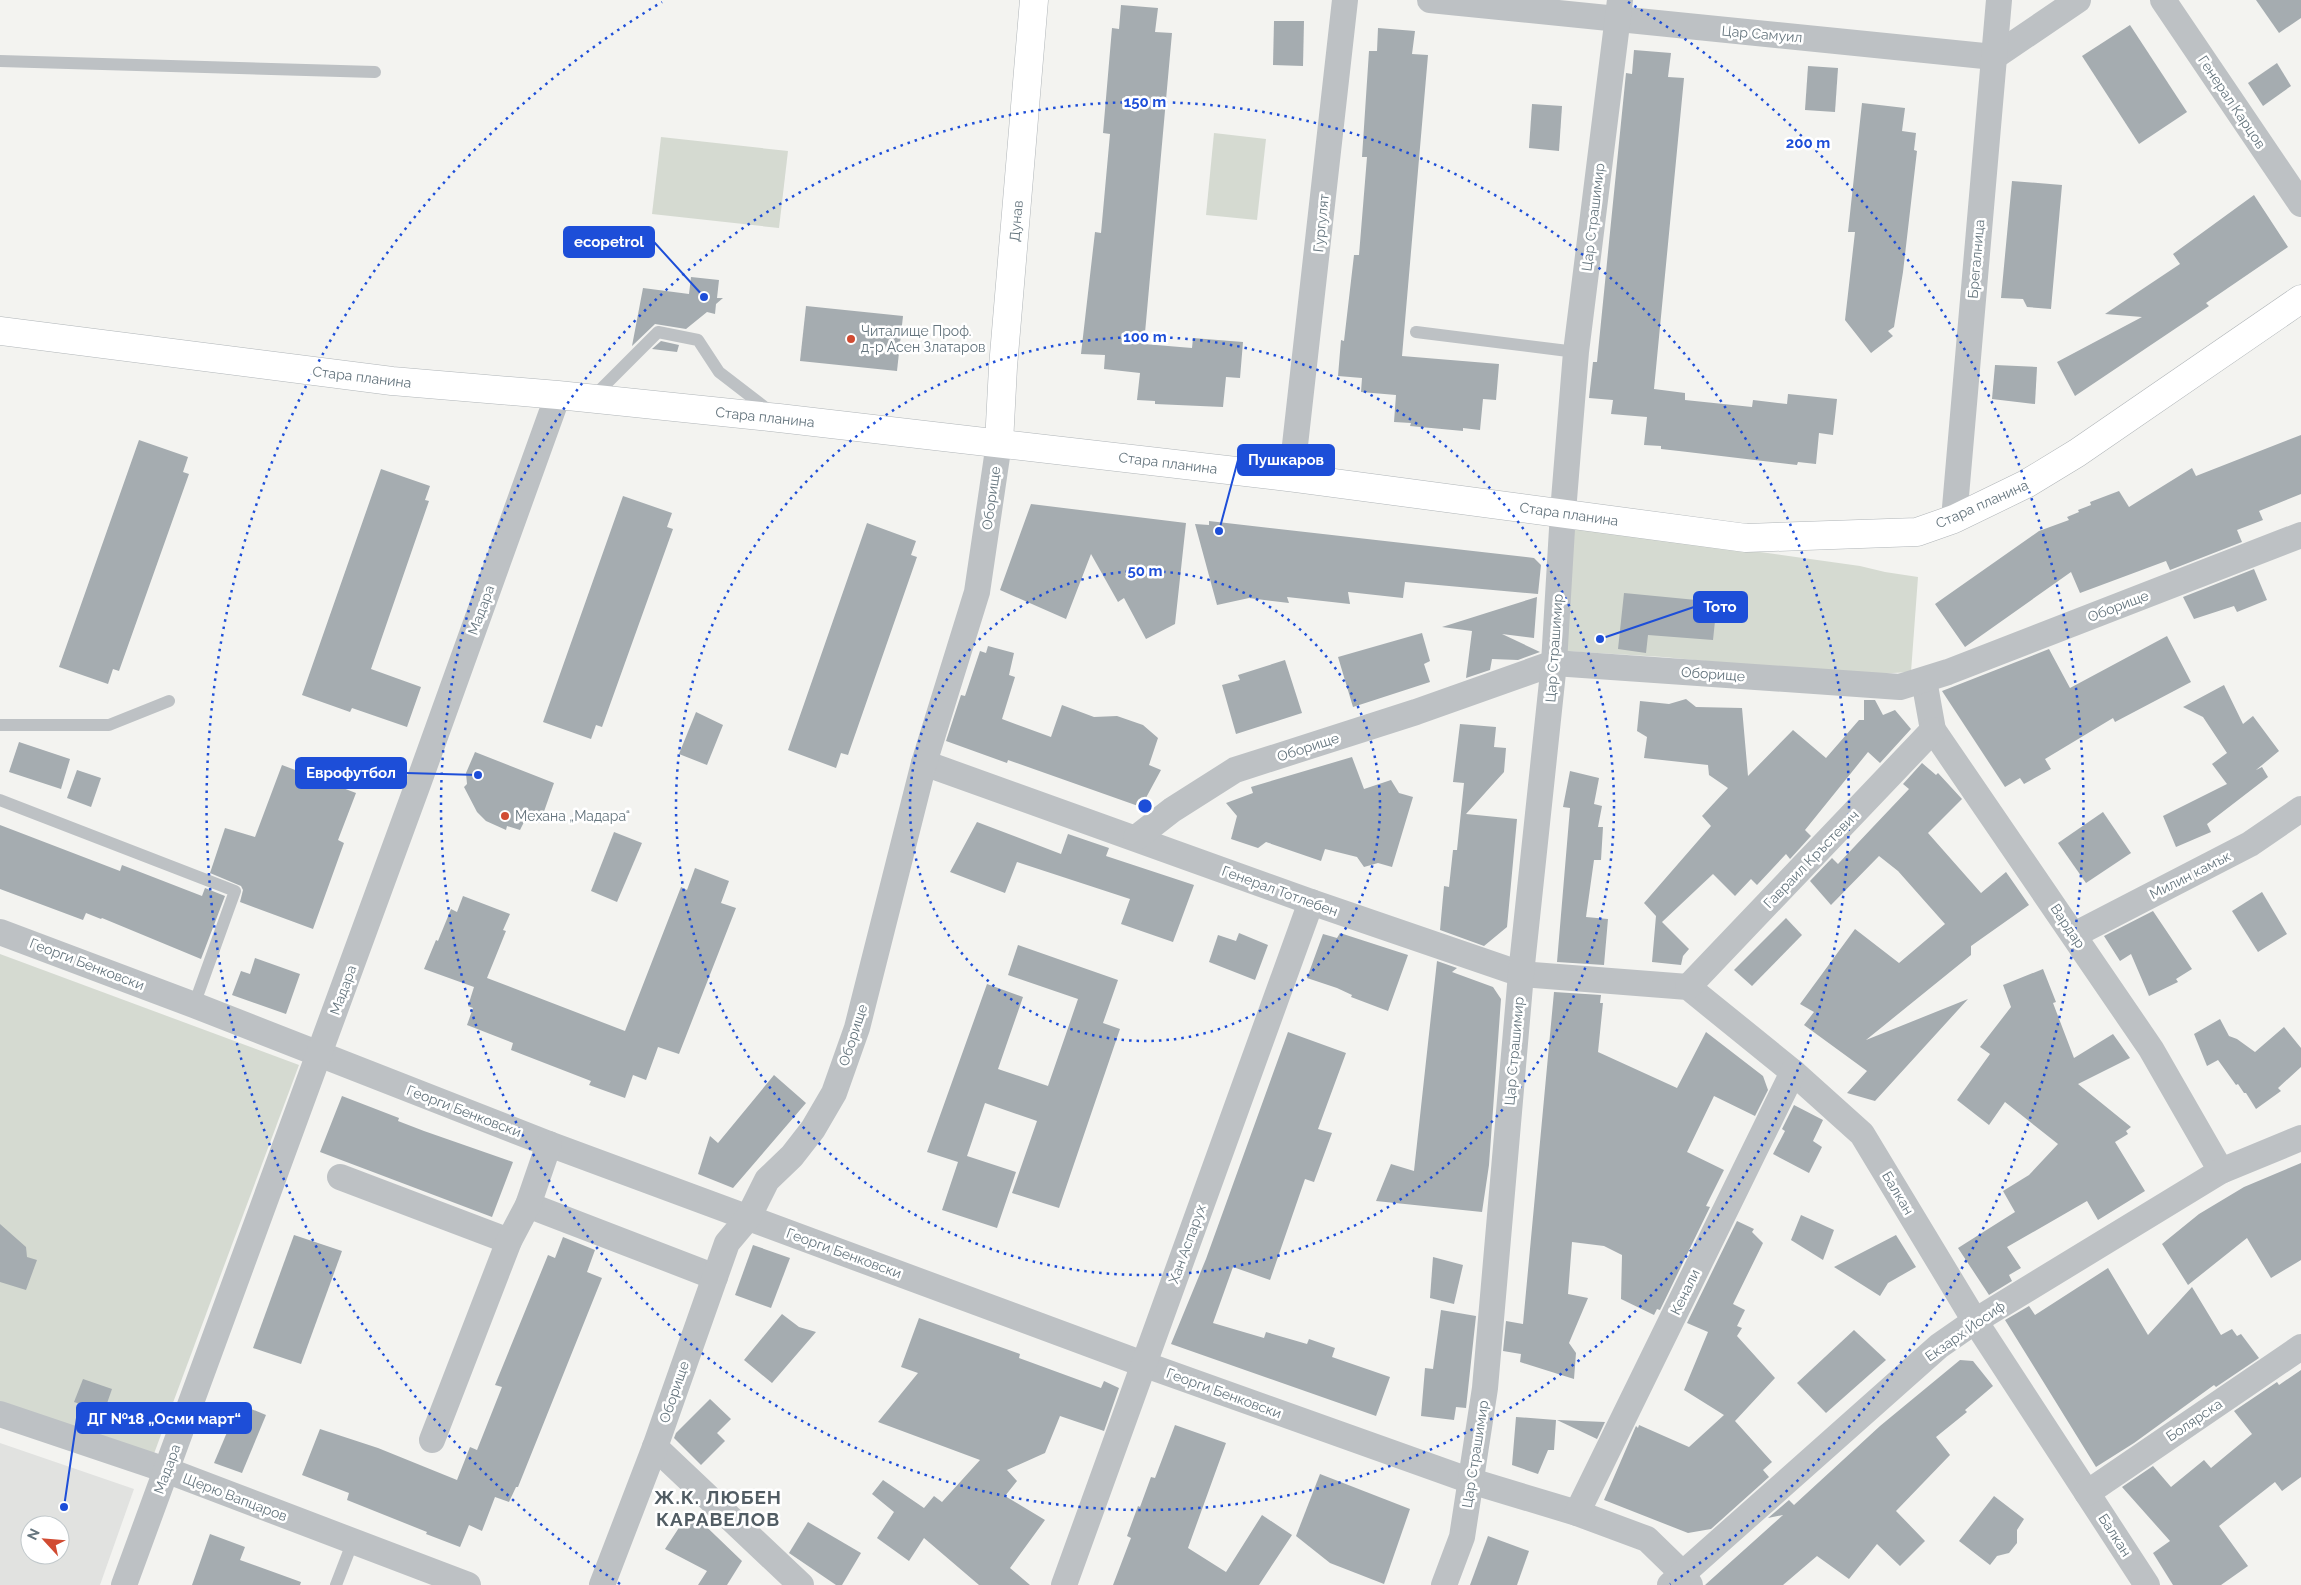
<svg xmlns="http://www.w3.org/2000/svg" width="2301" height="1585" font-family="Raleway,sans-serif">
<rect width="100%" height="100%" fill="#f3f3f0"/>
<!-- built -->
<path fill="#e1e2e0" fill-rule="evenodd" d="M 0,1443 L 134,1489 L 100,1585 L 0,1585 ZM 30,1525 L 60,1525 L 60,1555 L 30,1555 Z"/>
<!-- green -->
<g fill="#d5dad1">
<polygon points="1214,133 1266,139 1257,220 1206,215"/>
<polygon points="661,137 788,151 779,228 652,214"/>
<polygon points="1573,526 1860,566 1885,572 1918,577 1911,672 1856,675 1663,657 1565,651"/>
<polygon points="0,954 299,1065 152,1459 0,1405"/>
</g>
<!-- building -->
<g fill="#a5acb0">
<polygon points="2256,0 2301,0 2301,18 2279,33"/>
<polygon points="1121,5 1158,8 1155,32 1172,33 1144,344 1192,348 1193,338 1243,342 1240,378 1226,377 1223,407 1155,404 1155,401 1137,400 1140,373 1104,369 1105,355 1081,354 1095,232 1101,233 1110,134 1103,133 1112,28 1119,29"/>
<polygon points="1274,21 1304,21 1303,66 1273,65"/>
<polygon points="2130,25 2187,112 2139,144 2082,56"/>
<polygon points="1378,28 1415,31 1412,54 1428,55 1402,356 1499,364 1496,400 1483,399 1480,430 1463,428 1463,431 1410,426 1411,423 1394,422 1396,395 1361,392 1362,378 1338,376 1341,340 1344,341 1354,255 1359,255 1367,157 1362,157 1369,51 1377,51"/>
<polygon points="1634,50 1671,53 1668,77 1684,78 1654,389 1685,393 1685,400 1752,407 1753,400 1787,404 1788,394 1837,399 1833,435 1819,433 1816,464 1798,462 1797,465 1679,451 1661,449 1661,446 1644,445 1647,417 1611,414 1613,400 1589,398 1593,362 1597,362 1626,73 1632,74"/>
<polygon points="2277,63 2291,86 2263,106 2248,83"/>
<polygon points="1808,66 1838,68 1835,112 1805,110"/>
<polygon points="1862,103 1905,108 1902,131 1916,133 1914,150 1917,151 1903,272 1894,327 1888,331 1893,336 1871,353 1845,320 1855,232 1848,232"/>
<polygon points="1532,104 1562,106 1559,151 1529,148"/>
<polygon points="2012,181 2062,185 2051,309 2027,307 2023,299 2001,298"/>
<polygon points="2254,195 2288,247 2206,303 2209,306 2075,396 2057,362 2142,317 2105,314 2180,264 2173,254"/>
<polygon points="691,277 719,280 717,298 723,298 716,304 715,314 707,312 686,329 655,324 632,346 643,288 689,294"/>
<polygon points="806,306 903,316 897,371 800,361"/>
<polygon points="661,341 679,345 677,352 652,349"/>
<polygon points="1995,365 2037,367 2035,404 1992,399"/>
<polygon points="2301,435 2301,494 2259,511 2263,520 2237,530 2242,542 2170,570 2166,561 2080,593 2071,572 1965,647 1935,604 2039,531 2069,520 2067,517 2079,512 2078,510 2091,505 2090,502 2119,491 2129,507 2192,468 2196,476"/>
<polygon points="139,440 188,457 183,472 189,474 119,671 113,669 108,684 59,667"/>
<polygon points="381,469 430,486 425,500 429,501 371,669 421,687 407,727 352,708 350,712 302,695"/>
<polygon points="623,496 672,513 667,527 673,529 602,727 596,725 591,739 543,722"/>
<polygon points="1031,504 1186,523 1175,624 1146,639 1124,598 1118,602 1091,554 1066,619 1000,590"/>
<polygon points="1209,521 1534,558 1541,565 1538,594 1405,582 1403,598 1348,592 1350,604 1287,597 1289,603 1249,598 1217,605 1195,524 1209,525"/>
<polygon points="867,523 916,541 911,555 917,557 848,755 841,753 836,768 788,750"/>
<polygon points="2254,569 2267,600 2237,612 2234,606 2194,619 2183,597"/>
<polygon points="1624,593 1717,602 1713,640 1648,635 1646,653 1618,649"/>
<polygon points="1537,597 1534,638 1502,634 1540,652 1518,660 1492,659 1490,670 1466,678 1472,631 1442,627"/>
<polygon points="1422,633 1430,661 1424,664 1430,682 1353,707 1338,657"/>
<polygon points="2167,636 2191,682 2115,722 2113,718 2045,759 2051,769 2024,784 2020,778 2005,787 1942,691 2049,649 2070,688"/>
<polygon points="988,646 1014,653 1009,675 1015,677 1002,719 1051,737 1062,705 1094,717 1117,716 1143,725 1158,738 1149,765 1161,770 1141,807 1008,760 1007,763 946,741 961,695 965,696 980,651 986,653"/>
<polygon points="1285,660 1302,713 1236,734 1222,685 1240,680 1238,675"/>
<polygon points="2224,685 2243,724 2253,716 2279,751 2256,770 2262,767 2268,777 2207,824 2211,832 2176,847 2163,816 2227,784 2212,764 2227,753 2203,717 2183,707"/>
<polygon points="1686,699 1696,707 1742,708 1748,776 1793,730 1826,758 1859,720 1864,720 1864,700 1875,700 1883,715 1895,710 1911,729 1880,763 1868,752 1805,830 1811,836 1790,859 1786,854 1757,885 1751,879 1735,896 1713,874 1662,922 1689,949 1683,956 1681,965 1652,962 1656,916 1644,903 1711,826 1702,816 1728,788 1709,775 1708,765 1644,758 1647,737 1637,731 1640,701 1669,704"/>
<polygon points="696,712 723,725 707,765 679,754"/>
<polygon points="1460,724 1496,727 1494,747 1506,748 1504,772 1466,814 1517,819 1507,927 1484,946 1440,930 1444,886 1449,887 1453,850 1457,850 1464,783 1453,782"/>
<polygon points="19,742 70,759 61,789 9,772"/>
<polygon points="475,752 554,783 540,823 526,818 520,830 507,826 506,830 486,821 477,812 464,787 467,784 466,773"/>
<polygon points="1352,757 1364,789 1391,780 1399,793 1413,797 1392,867 1378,863 1364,867 1357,857 1325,849 1321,861 1266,842 1258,848 1231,839 1237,816 1226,803 1253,793 1251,787"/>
<polygon points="1922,763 1936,775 1938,773 1962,799 1928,833 1981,893 2006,872 2029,905 1971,946 1971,955 1866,1040 1968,999 1875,1101 1847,1093 1867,1071 1804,1025 1814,1012 1800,1004 1855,929 1899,963 1945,924 1898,871 1879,856 1831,905 1810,881 1832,858 1838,864 1872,828 1909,789 1903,784"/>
<polygon points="282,765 356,793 338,840 344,843 313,929 240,902 243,890 241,886 210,873 225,828 255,837"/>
<polygon points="77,770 101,778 91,807 67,798"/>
<polygon points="1570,771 1599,778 1594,804 1602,806 1598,827 1603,827 1601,860 1594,860 1586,917 1608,919 1604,965 1557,962 1570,808 1563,807"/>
<polygon points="2103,812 2131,853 2086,883 2058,843"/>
<polygon points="977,822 1061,854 1068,834 1109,848 1106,856 1194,885 1173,942 1121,924 1130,899 1017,862 1005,893 950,872"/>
<polygon points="0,825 120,871 122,865 202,896 205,888 225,896 201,959 102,918 101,919 86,913 83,920 0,889"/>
<polygon points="614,832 642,843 617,902 591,891"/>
<polygon points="695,868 729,881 721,903 736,908 679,1054 658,1047 646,1080 633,1075 625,1098 589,1085 591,1081 511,1050 513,1043 467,1025 473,1008 468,1006 474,987 424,969 436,940 438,941 451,909 457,912 463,896 510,914 503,930 506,931 487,978 625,1031 681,887 687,890"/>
<polygon points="2262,892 2287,934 2258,952 2232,911"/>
<polygon points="2153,911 2192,969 2176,979 2178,982 2149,996 2131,954 2120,961 2104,936"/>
<polygon points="1786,918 1802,935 1752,986 1734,970"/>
<polygon points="1239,933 1268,945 1255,980 1209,962 1218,935 1236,941"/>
<polygon points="1340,933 1408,955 1388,1011 1351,997 1352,995 1337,988 1307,978 1323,934 1337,938"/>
<polygon points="1018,945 1118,980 1103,1023 1120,1029 1059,1208 1012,1193 1037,1121 985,1103 967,1156 1016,1172 997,1228 942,1210 958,1162 927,1152 987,984 1023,997 998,1069 1048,1086 1078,999 1008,975"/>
<polygon points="255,958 300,974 286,1014 232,995 241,971 250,974"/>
<polygon points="1437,961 1457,968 1452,972 1493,987 1501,999 1489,1165 1482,1212 1376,1201 1391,1164 1414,1171"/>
<polygon points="2043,969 2056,1002 2053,1003 2074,1058 2113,1034 2130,1058 2078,1084 2131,1127 2126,1131 2128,1134 2115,1142 2145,1191 2098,1220 2087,1201 2007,1247 2021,1268 2009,1275 2012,1281 1989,1295 1958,1248 2015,1212 2003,1191 2029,1175 2058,1144 2005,1102 1989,1125 1957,1100 1990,1054 1980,1047 2011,1007 2003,985"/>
<polygon points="1554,992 1601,995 1600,1003 1603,1003 1598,1052 1677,1088 1706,1032 1763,1076 1768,1090 1755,1116 1714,1096 1687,1152 1724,1170 1706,1206 1710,1207 1660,1310 1657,1309 1654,1315 1621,1299 1622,1255 1604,1246 1572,1242 1568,1294 1588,1298 1569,1343 1576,1353 1574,1379 1520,1362 1521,1354 1503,1351 1506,1321 1523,1324"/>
<polygon points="2220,1019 2229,1036 2237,1039 2255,1052 2284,1027 2301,1048 2301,1067 2278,1088 2281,1091 2256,1109 2246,1093 2244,1093 2238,1084 2236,1085 2218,1060 2207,1066 2194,1034"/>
<polygon points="1288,1032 1346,1053 1318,1129 1332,1133 1314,1182 1305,1179 1270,1280 1233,1267 1213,1323 1264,1338 1266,1332 1307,1344 1309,1339 1335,1348 1332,1357 1390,1377 1376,1416 1171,1344 1206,1259"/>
<polygon points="774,1075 806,1103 733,1188 698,1174 710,1136 718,1143"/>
<polygon points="342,1096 399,1118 398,1121 424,1131 513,1162 492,1217 320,1152"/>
<polygon points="1794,1105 1823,1120 1813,1141 1822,1147 1809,1173 1773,1154 1785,1131 1782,1129"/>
<polygon points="2301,1163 2301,1260 2271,1278 2247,1238 2188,1285 2162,1244 2199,1214 2244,1187"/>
<polygon points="1801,1215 1834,1230 1823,1260 1791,1240"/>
<polygon points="1737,1221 1754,1229 1752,1232 1763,1243 1733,1304 1745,1310 1737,1326 1742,1328 1737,1336 1775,1378 1735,1421 1772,1462 1763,1470 1769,1477 1711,1529 1688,1533 1604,1500 1636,1426 1638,1428 1639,1425 1689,1447 1724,1415 1684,1390 1708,1332 1687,1323"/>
<polygon points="0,1224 26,1247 27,1257 37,1260 26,1290 0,1282"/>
<polygon points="294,1235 342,1251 301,1364 253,1348"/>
<polygon points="1896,1235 1916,1267 1888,1283 1880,1296 1834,1267"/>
<polygon points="563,1237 595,1250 587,1272 602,1278 518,1487 516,1487 509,1502 495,1497 482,1531 469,1525 460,1547 426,1534 427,1532 347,1500 349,1493 302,1475 320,1429 378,1448 457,1480 470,1447 477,1450 502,1387 495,1385 548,1255 555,1258"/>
<polygon points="753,1245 790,1258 771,1308 735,1295"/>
<polygon points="1433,1257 1463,1265 1454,1304 1430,1298"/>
<polygon points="2108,1268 2148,1335 2192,1287 2221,1335 2232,1329 2237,1336 2241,1334 2259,1358 2216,1387 2214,1385 2134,1443 2096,1467 2005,1320 2029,1306 2035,1315"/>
<polygon points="1441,1310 1476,1316 1466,1408 1456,1407 1454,1420 1421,1416 1425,1368 1433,1369"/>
<polygon points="782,1314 799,1327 816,1332 772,1383 744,1360"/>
<polygon points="919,1318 1020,1354 1019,1358 1101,1388 1104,1381 1119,1388 1104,1431 1060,1416 1045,1453 1007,1470 1017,1481 1005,1496 1045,1520 1010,1568 1030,1585 979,1585 924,1538 909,1561 877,1538 894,1512 872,1494 883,1480 924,1508 934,1496 942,1502 980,1460 878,1422 918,1373 901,1367"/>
<polygon points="1854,1330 1886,1360 1826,1413 1797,1383"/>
<polygon points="1960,1360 1973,1361 1993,1386 1965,1410 1967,1412 1936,1437 1950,1455 1896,1511 1925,1541 1900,1566 1877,1544 1849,1579 1817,1556 1783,1585 1705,1585 1783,1515 1768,1518 1789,1500 1794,1505 1880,1426"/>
<polygon points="2301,1370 2301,1477 2282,1491 2275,1482 2219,1526 2248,1566 2221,1585 2173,1585 2153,1553 2170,1541 2122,1487 2153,1466 2171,1487 2204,1460 2211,1468 2252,1434 2234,1411 2277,1382 2279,1385"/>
<polygon points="83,1379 112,1389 104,1412 74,1402"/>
<polygon points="710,1399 731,1419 717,1433 725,1441 701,1465 674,1438 676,1433"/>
<polygon points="239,1404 266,1415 242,1473 214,1463"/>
<polygon points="1516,1417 1556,1420 1554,1450 1548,1450 1538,1474 1512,1465"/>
<polygon points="1557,1420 1605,1422 1597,1439"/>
<polygon points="1175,1425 1226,1443 1188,1548 1226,1572 1262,1515 1292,1535 1259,1585 1113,1585 1129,1543 1131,1538 1127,1536 1138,1506 1140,1507 1151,1477 1155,1478"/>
<polygon points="1320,1474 1410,1509 1384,1584 1330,1563 1296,1536"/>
<polygon points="1994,1496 2024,1519 2017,1530 2017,1543 2009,1553 1997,1556 1990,1565 1959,1541"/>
<polygon points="690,1511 742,1561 727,1585 698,1585 707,1571 665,1549"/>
<polygon points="808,1522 861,1553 842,1585 836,1585 789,1553"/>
<polygon points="210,1534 245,1547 240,1560 301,1582 300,1585 192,1585"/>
<polygon points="1488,1536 1529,1551 1517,1585 1470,1585"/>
</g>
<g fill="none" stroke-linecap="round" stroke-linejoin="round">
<defs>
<g id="secondary">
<polyline points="0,331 392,381 558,395 779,418 1296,478 1746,538 1917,532 1954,519 2026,484 2077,453 2301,299"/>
<polyline points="999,443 1003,367 1034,0"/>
</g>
</defs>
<!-- secondary casing -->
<use href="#secondary" stroke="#b0b5b8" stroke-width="29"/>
<!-- lane -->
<g stroke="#bdc1c4" stroke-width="12">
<polyline points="0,61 375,72"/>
<polyline points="1416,332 1576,352"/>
<polyline points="592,398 658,332 698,340 719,372 771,412"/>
<polyline points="0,725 109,725 169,701"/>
<polyline points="0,800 235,891 194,1005"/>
<polyline points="336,1585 353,1541"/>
</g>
<!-- street -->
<g stroke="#bdc1c4" stroke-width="26">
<polyline points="1430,0 1994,57 2078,0"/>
<polyline points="2163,0 2301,204"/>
<polyline points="1296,478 1295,445 1345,0"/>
<polyline points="1954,519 1999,0"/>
<polyline points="1924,680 1933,730 2151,1049 2221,1171"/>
<polyline points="924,763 1311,902 1521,974 1688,987 1793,1072 1862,1134 1975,1321 2147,1585"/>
<polyline points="1136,838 1172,810 1235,770 1416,712 1554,663 1900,687 1948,672 2301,535"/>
<polyline points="0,932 194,1005 549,1144 1143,1364 1471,1481 1577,1513 1647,1539 1683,1574 1690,1585"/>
<polyline points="2074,935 2250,844 2301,809"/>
<polyline points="1688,987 1933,730"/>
<polyline points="340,1177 509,1241"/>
<polyline points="528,1205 715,1277"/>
<polyline points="0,1414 166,1470 468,1585"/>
<polyline points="432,1440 509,1241 528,1205 549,1144"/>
<polyline points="655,1447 801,1585"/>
<polyline points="2087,1493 2301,1347"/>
<polyline points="1577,1513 1793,1072"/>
<polyline points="124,1585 418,784 558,395"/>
<polyline points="602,1585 655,1447 727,1243 748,1218 767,1180 792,1156 813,1129 834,1093 857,1028 924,763 977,592 999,443"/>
<polyline points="1064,1585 1311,902"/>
<polyline points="1444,1585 1462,1537 1485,1388 1521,974 1554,663 1563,512 1576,352 1620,0"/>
<polyline points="1670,1585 1939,1346 1975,1321 2221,1171 2301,1138"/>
</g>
<!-- secondary -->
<use href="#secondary" stroke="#fff" stroke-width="28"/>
</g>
<!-- distance rings -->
<g fill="none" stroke="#1d4ed8" stroke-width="2.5" stroke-dasharray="2.5 5">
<circle cx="1145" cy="806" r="235"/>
<circle cx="1145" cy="806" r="469"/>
<circle cx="1145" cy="806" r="704"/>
<path d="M620 1584A938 938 0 0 1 662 2M1628 2A938 938 0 0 1 1670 1584"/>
</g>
<!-- markers -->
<g fill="#d14b32" stroke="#fff" stroke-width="2">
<circle cx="851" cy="339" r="5"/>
<circle cx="505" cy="816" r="5"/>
</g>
<g text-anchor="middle" stroke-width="5" stroke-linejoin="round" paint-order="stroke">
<!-- street labels -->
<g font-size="14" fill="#65757e" stroke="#fff">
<text transform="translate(1762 34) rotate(5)" y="5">Цар Самуил</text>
<text transform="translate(2232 102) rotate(56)" y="5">Генерал Карцов</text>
<text transform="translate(1593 217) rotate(-83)" y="5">Цар Страшимир</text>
<text transform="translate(1016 221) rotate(-85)" y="5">Дунав</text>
<text transform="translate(1321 223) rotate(-84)" y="5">Гургулят</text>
<text transform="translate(1976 259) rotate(-85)" y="5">Брегалница</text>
<text transform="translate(362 377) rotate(7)" y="5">Стара планина</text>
<text transform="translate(765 417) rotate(6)" y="5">Стара планина</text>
<text transform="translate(1168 463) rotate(7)" y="5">Стара планина</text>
<text transform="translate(991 498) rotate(-82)" y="5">Оборище</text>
<text transform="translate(1982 504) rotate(-24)" y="5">Стара планина</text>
<text transform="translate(1569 514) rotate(8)" y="5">Стара планина</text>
<text transform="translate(2118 606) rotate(-21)" y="5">Оборище</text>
<text transform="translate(481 610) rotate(-70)" y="5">Мадара</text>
<text transform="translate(1554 648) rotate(-86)" y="5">Цар Страшимир</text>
<text transform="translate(1713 674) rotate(4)" y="5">Оборище</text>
<text transform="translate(1308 747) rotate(-18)" y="5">Оборище</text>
<text transform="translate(1811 859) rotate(-46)" y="5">Гавраил Кръстевич</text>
<text transform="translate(2190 875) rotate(-27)" y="5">Милин камък</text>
<text transform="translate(1280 891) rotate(20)" y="5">Генерал Тотлебен</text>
<text transform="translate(2068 926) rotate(56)" y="5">Вардар</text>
<text transform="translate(87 964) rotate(21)" y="5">Георги Бенковски</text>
<text transform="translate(343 990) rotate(-70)" y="5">Мадара</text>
<text transform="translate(853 1035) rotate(-72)" y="5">Оборище</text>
<text transform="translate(1514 1051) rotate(-85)" y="5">Цар Страшимир</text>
<text transform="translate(464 1111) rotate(21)" y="5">Георги Бенковски</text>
<text transform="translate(1898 1193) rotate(59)" y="5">Балкан</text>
<text transform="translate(1187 1244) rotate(-70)" y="5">Хан Аспарух</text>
<text transform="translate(844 1253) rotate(20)" y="5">Георги Бенковски</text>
<text transform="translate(1685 1292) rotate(-64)" y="5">Кенали</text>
<text transform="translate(1965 1331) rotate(-35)" y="5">Екзарх Йосиф</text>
<text transform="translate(674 1392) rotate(-71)" y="5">Оборище</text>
<text transform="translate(1224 1393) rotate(20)" y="5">Георги Бенковски</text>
<text transform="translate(2194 1420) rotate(-34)" y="5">Болярска</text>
<text transform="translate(1475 1454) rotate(-81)" y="5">Цар Страшимир</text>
<text transform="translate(167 1469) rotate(-70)" y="5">Мадара</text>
<text transform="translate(235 1497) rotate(21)" y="5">Щерю Вапцаров</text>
<text transform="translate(2115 1535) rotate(57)" y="5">Балкан</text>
</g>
<!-- poi labels -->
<g font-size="14" fill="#65757e" stroke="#fff" text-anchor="start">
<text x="861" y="336">Читалище Проф.<tspan x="861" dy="16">д-р Асен Златаров</tspan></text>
<text x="515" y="821">Механа „Мадара“</text>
</g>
<!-- district labels -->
<g font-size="19" font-weight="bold" letter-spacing="1" fill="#525d64" stroke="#fff">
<text x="718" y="1504">Ж.К. ЛЮБЕН<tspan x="718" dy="22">КАРАВЕЛОВ</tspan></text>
</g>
</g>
<circle cx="1145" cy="806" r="8" fill="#1d4ed8" stroke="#fff" stroke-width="2.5"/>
<g font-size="15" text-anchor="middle" font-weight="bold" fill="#1d4ed8" stroke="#fff" stroke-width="5" stroke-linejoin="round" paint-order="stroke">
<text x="1145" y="107">150 m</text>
<text x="1808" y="148">200 m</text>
<text x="1145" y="342">100 m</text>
<text x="1145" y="576">50 m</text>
</g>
<!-- callouts -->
<path fill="none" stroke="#1d4ed8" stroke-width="2" d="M704 297L654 242M1219 531L1238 460M1600 639L1694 607M478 775L406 773M64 1507L77 1418"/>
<g fill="#1d4ed8" stroke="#fff" stroke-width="2">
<circle cx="704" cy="297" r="5"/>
<circle cx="1219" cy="531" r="5"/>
<circle cx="1600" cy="639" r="5"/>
<circle cx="478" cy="775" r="5"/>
<circle cx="64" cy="1507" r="5"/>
</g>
<g fill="#1d4ed8" stroke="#1d4ed8" stroke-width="2">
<rect x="564" y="227" width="90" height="30" rx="5"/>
<rect x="1238" y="445" width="96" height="30" rx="5"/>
<rect x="1694" y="592" width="53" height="30" rx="5"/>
<rect x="296" y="758" width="110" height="30" rx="5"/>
<rect x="77" y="1403" width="174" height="30" rx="5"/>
</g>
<g font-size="15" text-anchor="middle" font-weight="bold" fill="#fff">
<text x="609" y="247">ecopetrol</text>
<text x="1286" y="465">Пушкаров</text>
<text x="1720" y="612">Тото</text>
<text x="351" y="778">Еврофутбол</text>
<text x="164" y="1424">ДГ №18 „Осми март“</text>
</g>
<!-- north arrow -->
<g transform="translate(45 1540) rotate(296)"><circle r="24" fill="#ffffff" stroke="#c1c8cb"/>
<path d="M0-4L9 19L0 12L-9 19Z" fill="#d14b32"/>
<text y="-8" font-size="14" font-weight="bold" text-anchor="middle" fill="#65757e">N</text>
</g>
</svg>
